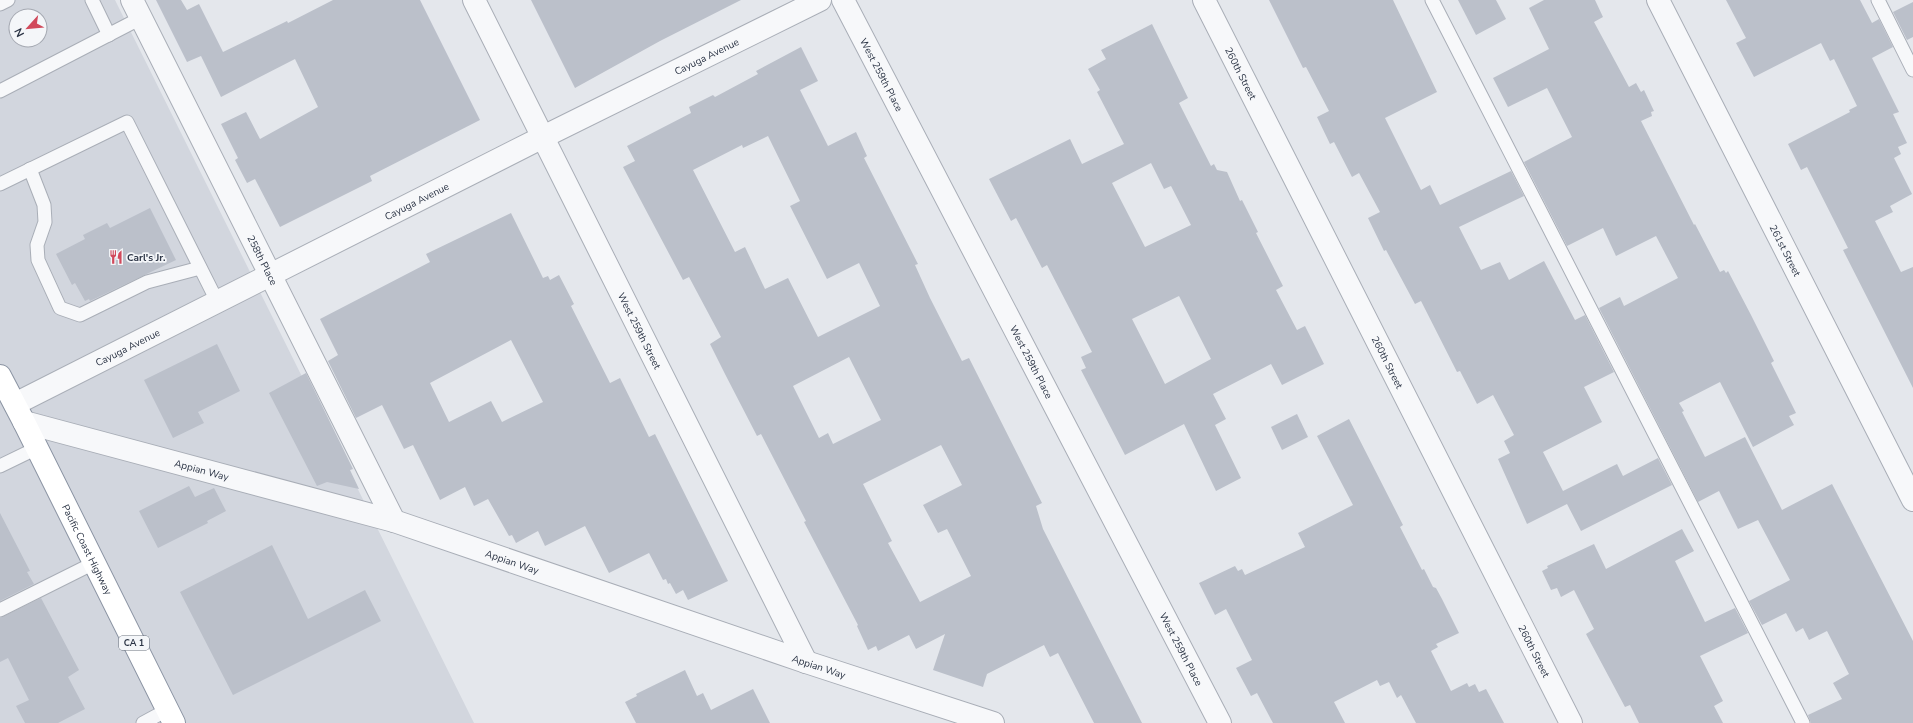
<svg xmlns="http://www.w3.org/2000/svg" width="1913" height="723" font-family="'Nunito Sans',sans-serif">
<rect width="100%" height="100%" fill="#e4e7ec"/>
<!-- built -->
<path fill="#d2d6de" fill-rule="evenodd" d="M 0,0 L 115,0 L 474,723 L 0,723 ZM 16,16 L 40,16 L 40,40 L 16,40 Z"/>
<!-- building -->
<g fill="#bbc0ca" fill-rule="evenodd">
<polygon points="156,0 181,0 187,10 199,4 223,52 283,23 287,21 288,23 333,0 420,0 480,120 370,176 372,181 280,227 255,179 247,183 235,160 238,158 221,124 246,112 260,139 318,107 295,59 221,97 201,56 187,62"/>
<polygon points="531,0 741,0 660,41 575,88"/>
<polygon points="1269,0 1393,0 1437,92 1385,118 1421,190 1430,185 1440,205 1511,171 1524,196 1459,227 1481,270 1500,262 1509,280 1544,261 1575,320 1585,315 1614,372 1584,387 1602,422 1543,452 1563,491 1617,464 1623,476 1658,458 1672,485 1581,531 1567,504 1527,524 1498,459 1510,453 1504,441 1514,435 1493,395 1477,404 1460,371 1457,372 1421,301 1415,304 1386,250 1384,251 1368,218 1380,212 1359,173 1352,177 1334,142 1330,144 1317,117 1329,111 1306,67 1303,68"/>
<polygon points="1458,0 1496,0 1506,19 1476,35"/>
<polygon points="1544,0 1595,0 1603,17 1594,22 1629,87 1636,83 1641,92 1644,90 1654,111 1651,112 1652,116 1641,121 1694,225 1695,224 1720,272 1724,270 1726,273 1728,271 1751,315 1774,361 1771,363 1796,413 1789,416 1794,425 1753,447 1720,382 1679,403 1684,411 1682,412 1705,457 1745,437 1782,510 1832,484 1913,641 1913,723 1811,723 1808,715 1842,699 1833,683 1849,674 1827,631 1809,640 1803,628 1796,632 1786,613 1762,625 1749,601 1790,580 1758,520 1738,529 1719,491 1698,502 1599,308 1620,297 1624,306 1678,278 1656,236 1616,256 1603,228 1567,246 1524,162 1572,137 1547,88 1508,107 1493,78 1549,49 1529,8"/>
<polygon points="1726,0 1860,0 1872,23 1879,19 1893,47 1872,58 1899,112 1893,114 1907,143 1898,147 1901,154 1894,158 1912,194 1890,206 1893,212 1875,221 1901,272 1913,267 1913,388 1843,250 1848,248 1807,167 1801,170 1788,144 1850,112 1849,110 1857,106 1834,59 1830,61 1821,43 1754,77 1736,43 1746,38"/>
<polygon points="1913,2 1913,37 1907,40 1893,12"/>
<path d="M 1152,24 L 1188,98 L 1179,103 L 1211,166 L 1214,164 L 1217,170 L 1227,172 L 1240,201 L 1242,200 L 1258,232 L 1256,233 L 1283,286 L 1276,290 L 1297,330 L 1305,326 L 1324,364 L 1282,385 L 1271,364 L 1213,394 L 1226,419 L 1215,425 L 1241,478 L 1216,491 L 1184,424 L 1125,455 L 1081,370 L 1086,368 L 1081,357 L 1092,352 L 1047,265 L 1042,268 L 1016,218 L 1011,221 L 989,179 L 1070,139 L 1082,164 L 1124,144 L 1097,92 L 1100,90 L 1088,69 L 1106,59 L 1101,50 ZM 1151,163 L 1164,189 L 1171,186 L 1191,225 L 1145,247 L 1112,183 ZM 1179,296 L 1211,359 L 1165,384 L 1132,319 Z"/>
<path d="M 801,47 L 818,81 L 800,90 L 828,146 L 856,132 L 867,156 L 864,158 L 918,264 L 915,265 L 930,298 L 962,361 L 969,358 L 1042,503 L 1036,506 L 1043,529 L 1142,723 L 1094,723 L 1058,653 L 1050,657 L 1044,645 L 987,674 L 983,687 L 933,670 L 945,634 L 916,649 L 909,635 L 878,651 L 876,646 L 868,650 L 857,626 L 858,625 L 804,522 L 806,521 L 761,434 L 757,436 L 725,374 L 710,344 L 721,337 L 689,277 L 683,280 L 623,167 L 635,161 L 627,146 L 691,113 L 689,107 L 713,95 L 715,97 L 758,74 L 756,71 ZM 768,136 L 800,201 L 790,206 L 827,279 L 859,263 L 880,306 L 818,337 L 788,278 L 765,289 L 745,247 L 735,252 L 693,170 L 742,145 L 743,148 ZM 849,357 L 881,420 L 833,444 L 828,433 L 819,438 L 793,386 ZM 941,445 L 962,485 L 923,505 L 938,533 L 947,529 L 971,576 L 920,602 L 888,543 L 892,541 L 863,484 Z"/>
<polygon points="150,208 176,260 90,301 89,299 85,301 75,283 72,285 56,254 85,239 83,235 107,223 110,228"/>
<path d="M 511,213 L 543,278 L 548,276 L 550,280 L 559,275 L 574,304 L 571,306 L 610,383 L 620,378 L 649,437 L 655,434 L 728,581 L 688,600 L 683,590 L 676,594 L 670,583 L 668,584 L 666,579 L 663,580 L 649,553 L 609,573 L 585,526 L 545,546 L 538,531 L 516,543 L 512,535 L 509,536 L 488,499 L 474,506 L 465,487 L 440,500 L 413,445 L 404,449 L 382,405 L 356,418 L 328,361 L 338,355 L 320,319 L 430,262 L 426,254 ZM 511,340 L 543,402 L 502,422 L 491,401 L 449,422 L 430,383 Z"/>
<polygon points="217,344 240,391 198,412 204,423 173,438 144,380"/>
<polygon points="306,373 353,469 350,470 359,489 327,482 317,486 269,393"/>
<polygon points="1297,414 1308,437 1282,450 1271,427"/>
<polygon points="1349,419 1403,525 1400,527 1422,570 1424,569 1433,587 1436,588 1442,599 1459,633 1436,644 1438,647 1431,651 1451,691 1467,683 1469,687 1475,684 1479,692 1486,689 1504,723 1416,723 1401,695 1397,698 1389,682 1380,686 1377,680 1334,702 1345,723 1273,723 1257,693 1251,696 1236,668 1252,660 1226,609 1215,615 1199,583 1235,566 1238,571 1242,569 1245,575 1305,547 1298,533 1353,505 1317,436"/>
<polygon points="189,486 195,497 214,488 226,511 207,521 208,523 158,548 139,511"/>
<polygon points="0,513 30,571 27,572 34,584 0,601"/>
<polygon points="1682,529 1694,551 1675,561 1705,622 1735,608 1748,633 1700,656 1723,701 1714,706 1723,723 1639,723 1630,705 1625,707 1586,634 1594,629 1574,590 1561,597 1557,588 1551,590 1542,571 1548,568 1547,566 1594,544 1606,569"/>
<polygon points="272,545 308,619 365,590 381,621 233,695 180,592"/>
<polygon points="41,598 79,670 68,677 85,709 58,723 25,723 16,706 29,700 8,658 0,662 0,618"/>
<polygon points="685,670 697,696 703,693 711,710 753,689 770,723 636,723 625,702 637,696 636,694"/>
</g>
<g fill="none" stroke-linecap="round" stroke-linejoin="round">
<defs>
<g id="lane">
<polyline points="92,0 109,35"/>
<polyline points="1432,0 1803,723"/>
<polyline points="1878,0 1913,70"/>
<polyline points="0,4 8,0"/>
<polyline points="0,91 141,18"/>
<polyline points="30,169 44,205 45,222 37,245 38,260 60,308 80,315 147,282 200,268"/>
<polyline points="0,184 127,122 218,303"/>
<polyline points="0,466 37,448"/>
<polyline points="0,610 94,563"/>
<polyline points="143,723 167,710"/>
</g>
<g id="street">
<path id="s1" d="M 132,0 L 394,521"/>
<path id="s2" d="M 474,0 L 806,662"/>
<path id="s3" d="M 843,0 L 1220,723"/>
<path id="s4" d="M 1204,0 L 1571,723"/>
<path id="s5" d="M 1658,0 L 1913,500"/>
<path id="s6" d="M 15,404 L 543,137 L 820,0"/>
<path id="s7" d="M 24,422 L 394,521 L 806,662 L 993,723"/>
</g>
<g id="highway">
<path id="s8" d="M 0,376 L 24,422 L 174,723"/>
</g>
</defs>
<!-- lane casing -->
<use href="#lane" stroke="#a9aeb7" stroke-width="15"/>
<!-- street casing -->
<use href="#street" stroke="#a9aeb7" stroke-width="24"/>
<!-- highway casing -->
<use href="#highway" stroke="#8b94a3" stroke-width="24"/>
<!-- lane -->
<use href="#lane" stroke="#f7f8fa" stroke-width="13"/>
<!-- street -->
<use href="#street" stroke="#f7f8fa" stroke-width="22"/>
<!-- highway -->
<use href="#highway" stroke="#fff" stroke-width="22"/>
</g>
<!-- icons -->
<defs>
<symbol id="restaurant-bare" viewBox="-9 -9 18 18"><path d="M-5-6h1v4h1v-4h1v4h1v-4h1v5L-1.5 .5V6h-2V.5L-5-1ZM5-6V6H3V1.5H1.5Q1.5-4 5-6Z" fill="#d1495b" stroke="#f4f6f9" stroke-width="2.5" paint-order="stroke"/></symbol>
</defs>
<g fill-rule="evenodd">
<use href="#restaurant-bare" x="106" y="247" width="20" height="20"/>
</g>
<g text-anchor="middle" stroke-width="3.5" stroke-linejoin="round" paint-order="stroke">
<!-- shield labels -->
<rect fill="#f4f6f9" stroke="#676e7b" stroke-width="1" x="119" y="636" width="30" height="14" rx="3"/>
<g font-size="9" font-weight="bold" fill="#2b3445">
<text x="134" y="646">CA 1</text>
</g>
<!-- street labels -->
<g font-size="10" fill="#2b3445" stroke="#f4f6f9">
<text dy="4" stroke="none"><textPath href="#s6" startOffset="774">Cayuga Avenue</textPath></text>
<text dy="4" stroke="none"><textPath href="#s4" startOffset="82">260th Street</textPath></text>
<text dy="4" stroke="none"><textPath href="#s3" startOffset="84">West 259th Place</textPath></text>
<text dy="4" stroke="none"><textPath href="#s6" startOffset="450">Cayuga Avenue</textPath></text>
<text dy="4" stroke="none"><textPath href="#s5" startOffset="281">261st Street</textPath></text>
<text dy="4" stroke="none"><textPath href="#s1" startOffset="291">258th Place</textPath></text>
<text dy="4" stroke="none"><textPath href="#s2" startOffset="370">West 259th Street</textPath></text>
<text dy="4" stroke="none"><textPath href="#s6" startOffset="126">Cayuga Avenue</textPath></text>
<text dy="4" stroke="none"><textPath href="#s4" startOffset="406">260th Street</textPath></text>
<text dy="4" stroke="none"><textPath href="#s3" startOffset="408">West 259th Place</textPath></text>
<text dy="4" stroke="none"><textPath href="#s7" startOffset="184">Appian Way</textPath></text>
<text dy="4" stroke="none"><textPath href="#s8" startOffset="194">Pacific Coast Highway</textPath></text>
<text dy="4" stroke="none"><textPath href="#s7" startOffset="508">Appian Way</textPath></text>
<text dy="4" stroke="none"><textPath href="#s3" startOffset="732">West 259th Place</textPath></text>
<text dy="4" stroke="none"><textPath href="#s4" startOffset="730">260th Street</textPath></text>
<text dy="4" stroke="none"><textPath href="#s7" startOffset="832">Appian Way</textPath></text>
</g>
<!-- poi labels -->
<g font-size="10" font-weight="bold" fill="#2b3445" stroke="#f4f6f9" text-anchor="start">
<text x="127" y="261">Carl's Jr.</text>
</g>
</g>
<!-- north arrow -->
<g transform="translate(28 28) rotate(243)"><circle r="19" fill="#f4f6f9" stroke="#a4a8b1"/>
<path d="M0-3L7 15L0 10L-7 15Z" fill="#d1495b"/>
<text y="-6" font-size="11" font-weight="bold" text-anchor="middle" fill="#2b3445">N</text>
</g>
</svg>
